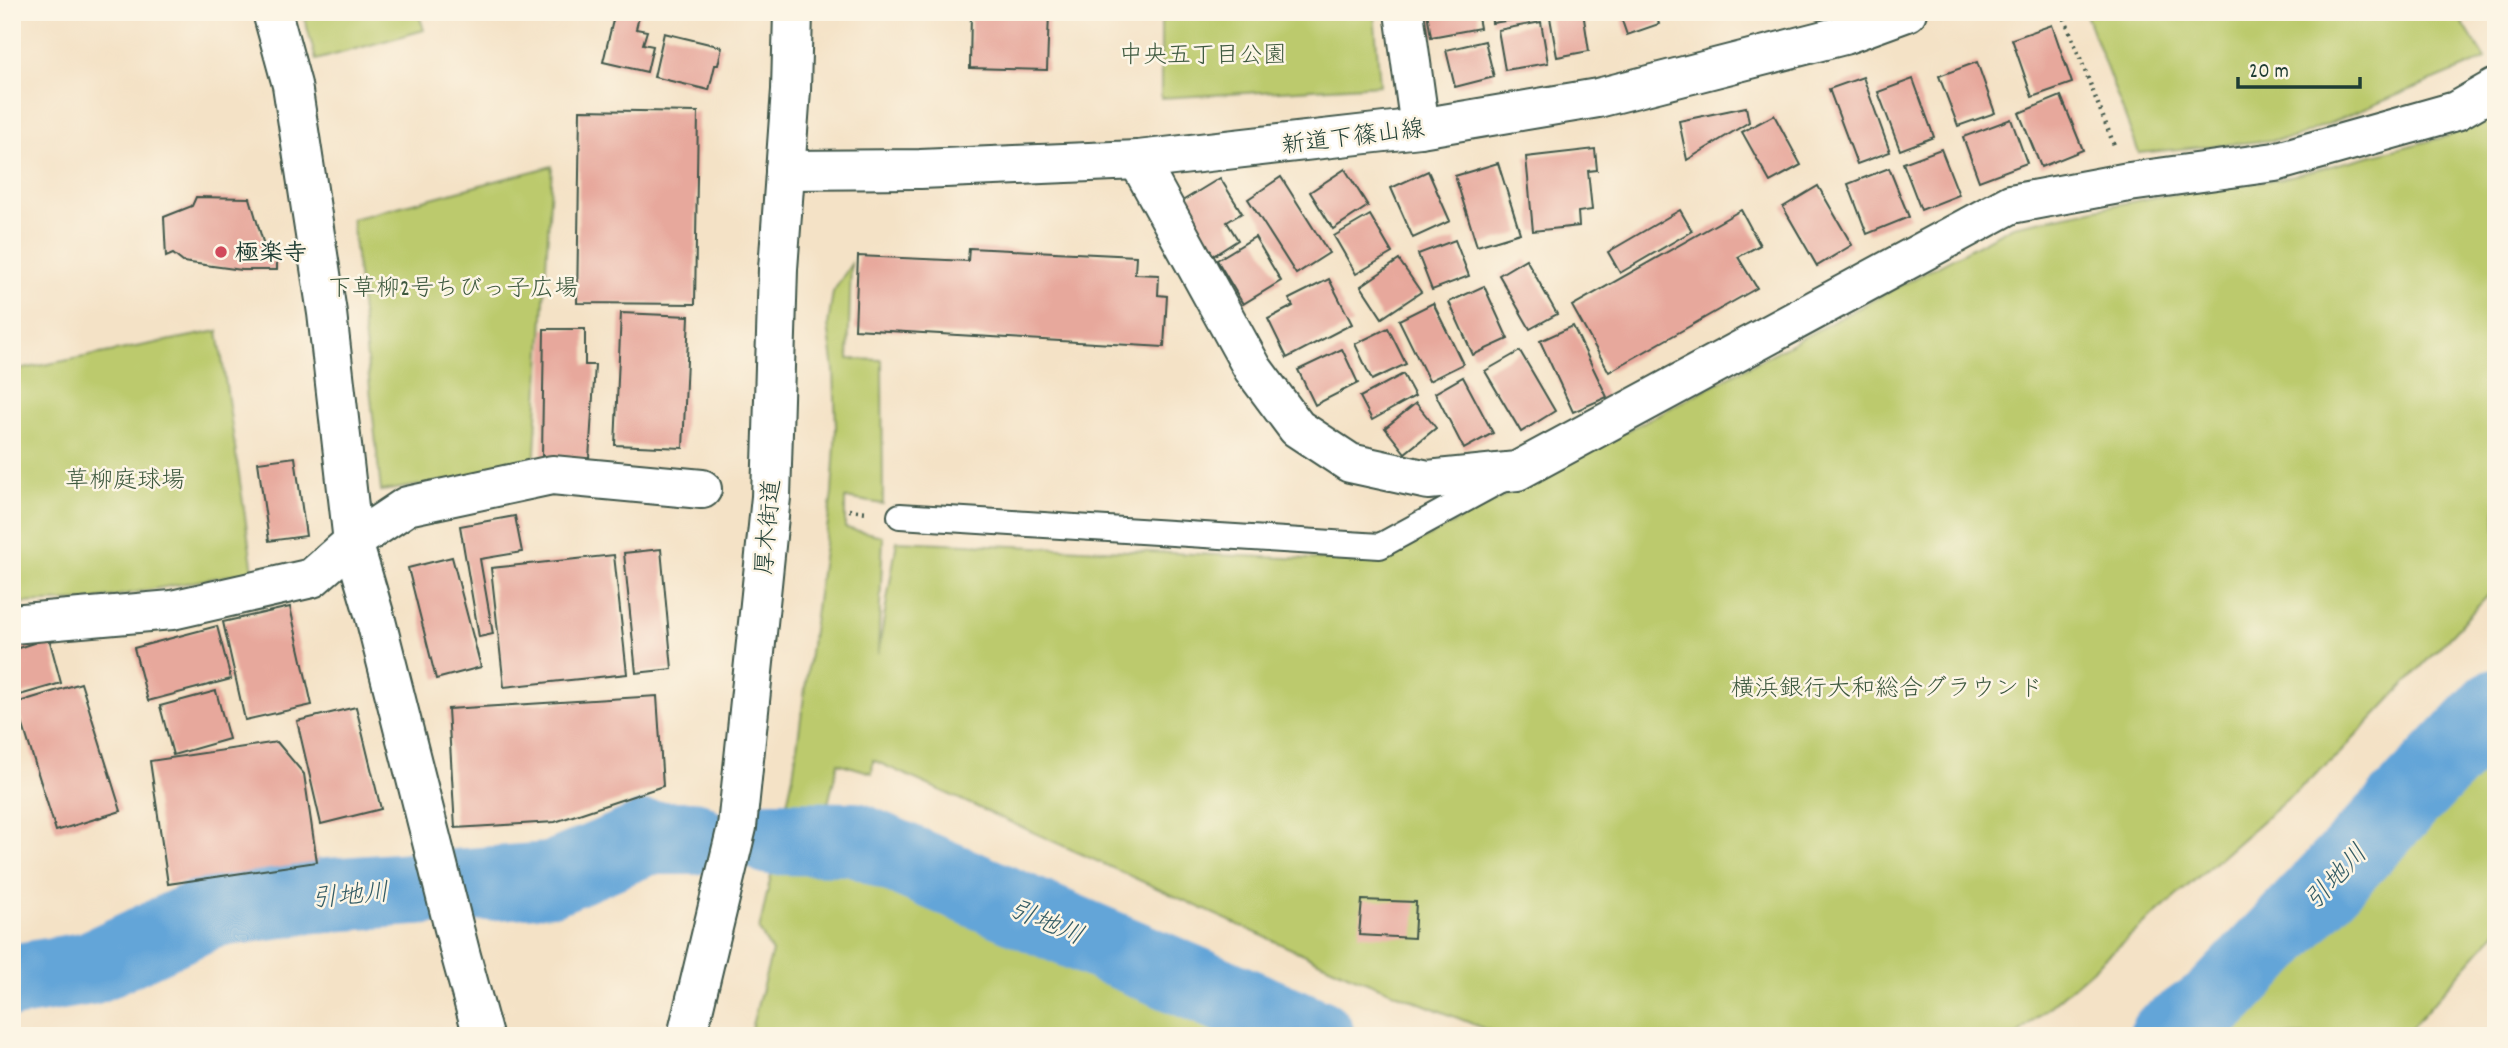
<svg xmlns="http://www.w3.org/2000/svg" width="2508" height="1048" font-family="Dekko,'Klee One',sans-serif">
<rect width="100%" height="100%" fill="#fcf5e5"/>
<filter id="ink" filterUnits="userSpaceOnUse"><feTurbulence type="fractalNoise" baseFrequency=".0143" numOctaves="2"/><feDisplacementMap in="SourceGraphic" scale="14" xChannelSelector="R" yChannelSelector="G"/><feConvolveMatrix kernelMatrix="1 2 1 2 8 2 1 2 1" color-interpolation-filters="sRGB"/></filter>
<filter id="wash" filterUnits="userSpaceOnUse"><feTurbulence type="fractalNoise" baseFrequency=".00686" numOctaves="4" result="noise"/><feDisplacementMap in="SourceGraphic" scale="28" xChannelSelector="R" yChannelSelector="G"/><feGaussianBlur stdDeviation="1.57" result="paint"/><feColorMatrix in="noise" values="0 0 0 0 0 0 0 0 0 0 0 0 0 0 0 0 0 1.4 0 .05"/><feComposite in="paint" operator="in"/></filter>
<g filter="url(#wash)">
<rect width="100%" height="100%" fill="#f4e2c6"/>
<!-- green -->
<g fill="#bcca6d" stroke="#6e8450" stroke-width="2">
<polygon points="303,12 418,12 424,30 316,60"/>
<polygon points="1161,12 1374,12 1380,85 1161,98"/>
<polygon points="2085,12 2456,12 2485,59 2294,138 2139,153"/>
<polygon points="2496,109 2496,587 2340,753 2016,1036 1503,1036 1347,974 873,760 872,773 838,763 822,828 978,915 1067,959 1250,1036 749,1036 772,952 759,930 793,776 832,493 836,428 834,370 828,325 833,292 851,264 848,359 882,360 883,504 845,498 845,528 883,536 878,654 897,541 1380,562 2013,226 2155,197 2279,179 2448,136"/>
<polygon points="552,166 534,468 381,491 352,219"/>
<polygon points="218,331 253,571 88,601 12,603 12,371"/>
<polygon points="2496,729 2496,932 2404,1036 2183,1036 2282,952"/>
</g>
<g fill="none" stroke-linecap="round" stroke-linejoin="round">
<!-- river -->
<g stroke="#64a5d8" stroke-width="74">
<polyline points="770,838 855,839 1318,1036"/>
<polyline points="12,981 90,968 212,911 315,896 551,879 647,838 693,838"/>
<polyline points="2166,1036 2216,1001 2496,706"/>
</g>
</g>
<g id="blocks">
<!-- building -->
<g fill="#e7a89c">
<polygon points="615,12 640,13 636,29 647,31 643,44 653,46 647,72 603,62"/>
<polygon points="971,12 1049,12 1047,70 970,68"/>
<polygon points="1427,12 1477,12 1480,28 1431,37"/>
<polygon points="1491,12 1525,12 1526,18 1492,23"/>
<polygon points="1549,12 1583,12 1589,51 1557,57"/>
<polygon points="1619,12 1655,12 1659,24 1627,35"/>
<polygon points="1541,22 1548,63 1505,70 1498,30"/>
<polygon points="2052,25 2072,83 2032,97 2012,39"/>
<polygon points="664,33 722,47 718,65 715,65 709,90 654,77"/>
<polygon points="1485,41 1494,77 1455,87 1446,50"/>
<polygon points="1977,62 1995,113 1958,126 1939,76"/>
<polygon points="1863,77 1890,152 1857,164 1829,89"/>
<polygon points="1913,79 1934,137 1900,150 1878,92"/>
<polygon points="2061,96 2083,150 2041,167 2019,113"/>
<polygon points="1746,107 1749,122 1687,160 1679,121"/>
<polygon points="580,110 698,112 695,304 577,303"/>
<polygon points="1774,115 1801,165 1770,182 1742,132"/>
<polygon points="2011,119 2027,163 1979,181 1963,137"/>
<polygon points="1595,149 1597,170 1588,171 1592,210 1578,212 1579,226 1533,231 1526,157"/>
<polygon points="1941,149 1959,195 1921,210 1903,163"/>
<polygon points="1498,163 1520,233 1477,246 1455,176"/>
<polygon points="1889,168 1909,217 1867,234 1848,184"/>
<polygon points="1345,169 1368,206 1333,229 1310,192"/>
<polygon points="1428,171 1450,221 1413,238 1391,188"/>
<polygon points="1281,177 1329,253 1296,274 1248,199"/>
<polygon points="1220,178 1242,213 1227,222 1238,240 1213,256 1179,203"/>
<polygon points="1818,186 1852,245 1817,266 1783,207"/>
<polygon points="196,197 250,198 268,259 277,257 277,270 242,270 183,262 173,254 166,257 164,217 192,206"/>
<polygon points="1680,210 1692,231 1620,273 1608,252"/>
<polygon points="1741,210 1760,245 1738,257 1757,288 1609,372 1572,306"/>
<polygon points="1370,215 1392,253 1356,274 1334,236"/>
<polygon points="1255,237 1281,281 1243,304 1217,260"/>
<polygon points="1455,240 1469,276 1432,290 1418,254"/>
<polygon points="969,248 1136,256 1135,274 1159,275 1158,295 1167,296 1164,347 855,329 858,256 968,261"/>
<polygon points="1526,259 1557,314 1530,329 1499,275"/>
<polygon points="1399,260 1421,292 1382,318 1361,286"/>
<polygon points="1329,279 1352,324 1287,358 1268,319 1293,306 1289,299"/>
<polygon points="1484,286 1508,339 1473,355 1449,302"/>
<polygon points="1433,303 1463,364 1429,381 1399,320"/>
<polygon points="621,313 689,316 683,448 615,445"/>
<polygon points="1573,326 1607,397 1573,412 1540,341"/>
<polygon points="1388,328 1406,364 1372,380 1355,344"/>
<polygon points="544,329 585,329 585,365 595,365 589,459 542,456"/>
<polygon points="1342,349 1358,383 1315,405 1298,370"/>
<polygon points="1520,351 1555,411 1521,432 1485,371"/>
<polygon points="1403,374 1415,396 1372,420 1360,397"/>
<polygon points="1463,377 1493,433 1464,449 1435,393"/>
<polygon points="1416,403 1436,428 1405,453 1385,428"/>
<polygon points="295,457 306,536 269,541 258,462"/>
<polygon points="515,516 522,552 480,559 493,634 479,637 460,526"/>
<polygon points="661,549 672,669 636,673 624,553"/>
<polygon points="614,555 627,674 504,687 491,568"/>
<polygon points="452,557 481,667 436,679 408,568"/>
<polygon points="290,607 312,705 245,720 223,622"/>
<polygon points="217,626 231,679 148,701 134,648"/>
<polygon points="49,638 61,683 20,695 12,669 12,650"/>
<polygon points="81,683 121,811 56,831 16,703"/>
<polygon points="216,691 229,739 173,755 160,706"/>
<polygon points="657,696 663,786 555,822 455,828 448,709"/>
<polygon points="356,707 381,809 321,824 297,721"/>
<polygon points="277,742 304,774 317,862 168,884 150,761"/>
<polygon points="1362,900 1416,902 1414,938 1359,935"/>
</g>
</g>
</g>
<g filter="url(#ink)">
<use href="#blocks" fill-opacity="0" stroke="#3f564a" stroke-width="2"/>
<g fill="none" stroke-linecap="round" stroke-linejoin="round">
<defs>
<polyline id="service" points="900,516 1380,546 1501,480"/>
<g id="minor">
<polyline points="272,12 292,85 327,313 353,542 375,617 461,956 483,1036"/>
<polyline points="1404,12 1420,128"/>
<polyline points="1138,160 1253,369 1297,428 1350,463 1428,480 1517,471 2011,204 2129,182 2275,162 2456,111 2496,88"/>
<polyline points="12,624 172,610 312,578 353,542 407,506 552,475 702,489"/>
</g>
<polyline id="tertiary" points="785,170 920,169 1138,160 1420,128 1598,98 1844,35 1907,12"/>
<polyline id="primary" points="687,1036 737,827 771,497 778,269 791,90 793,12"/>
</defs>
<!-- service casing -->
<use href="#service" stroke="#3f564a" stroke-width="28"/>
<!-- minor casing -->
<use href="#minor" stroke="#3f564a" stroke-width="42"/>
<!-- tertiary casing -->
<use href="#tertiary" stroke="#3f564a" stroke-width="42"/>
<!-- primary casing -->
<use href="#primary" stroke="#3f564a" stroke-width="42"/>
<!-- path -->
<g stroke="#3f564a" stroke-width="4.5" stroke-dasharray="2 5" stroke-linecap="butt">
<polyline points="2062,12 2114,145"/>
<polyline points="849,510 868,512"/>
</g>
<!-- service -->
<use href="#service" stroke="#fff" stroke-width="24"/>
<!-- minor -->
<use href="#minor" stroke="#fff" stroke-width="38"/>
<!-- tertiary -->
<use href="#tertiary" stroke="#fff" stroke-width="38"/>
<!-- primary -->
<use href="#primary" stroke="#fff" stroke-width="38"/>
</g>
</g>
<!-- markers -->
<circle fill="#d1495b" stroke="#fcf5e5" stroke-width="2.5" cx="221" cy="252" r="7"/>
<g text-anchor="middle" stroke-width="5" stroke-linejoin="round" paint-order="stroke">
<!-- park labels -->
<g font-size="24" fill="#3e593f" stroke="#fcf5e5">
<text x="1203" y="62">中央五丁目公園</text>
<text x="453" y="295">下草柳2号ちびっ子広場</text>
<text x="125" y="487">草柳庭球場</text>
<text x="1887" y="695">横浜銀行大和総合グラウンド</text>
</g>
<!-- street labels -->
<g font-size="24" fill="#1f3d34" stroke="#fcf5e5">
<text transform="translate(1353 136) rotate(-7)" y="8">新道下篠山線</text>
<text transform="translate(767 527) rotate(-85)" y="8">厚木街道</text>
</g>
<!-- poi labels -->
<g font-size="24" font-weight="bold" fill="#1f3d34" stroke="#fcf5e5" text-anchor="start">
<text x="235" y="260">極楽寺</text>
</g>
<!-- water labels -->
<g font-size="26" font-style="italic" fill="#345c65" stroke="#fcf5e5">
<text transform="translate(2335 876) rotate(-47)" y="9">引地川</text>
<text transform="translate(350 894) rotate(-5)" y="9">引地川</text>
<text transform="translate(1047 921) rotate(23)" y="9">引地川</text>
</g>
</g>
<!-- margin -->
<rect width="2508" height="1048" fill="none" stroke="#fcf5e5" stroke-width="42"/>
<!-- scale -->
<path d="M2238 77v10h122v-10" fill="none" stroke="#1f3d34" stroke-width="3.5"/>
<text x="2249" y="77" font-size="21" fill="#1f3d34" stroke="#fcf5e5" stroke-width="5" paint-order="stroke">20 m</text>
</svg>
